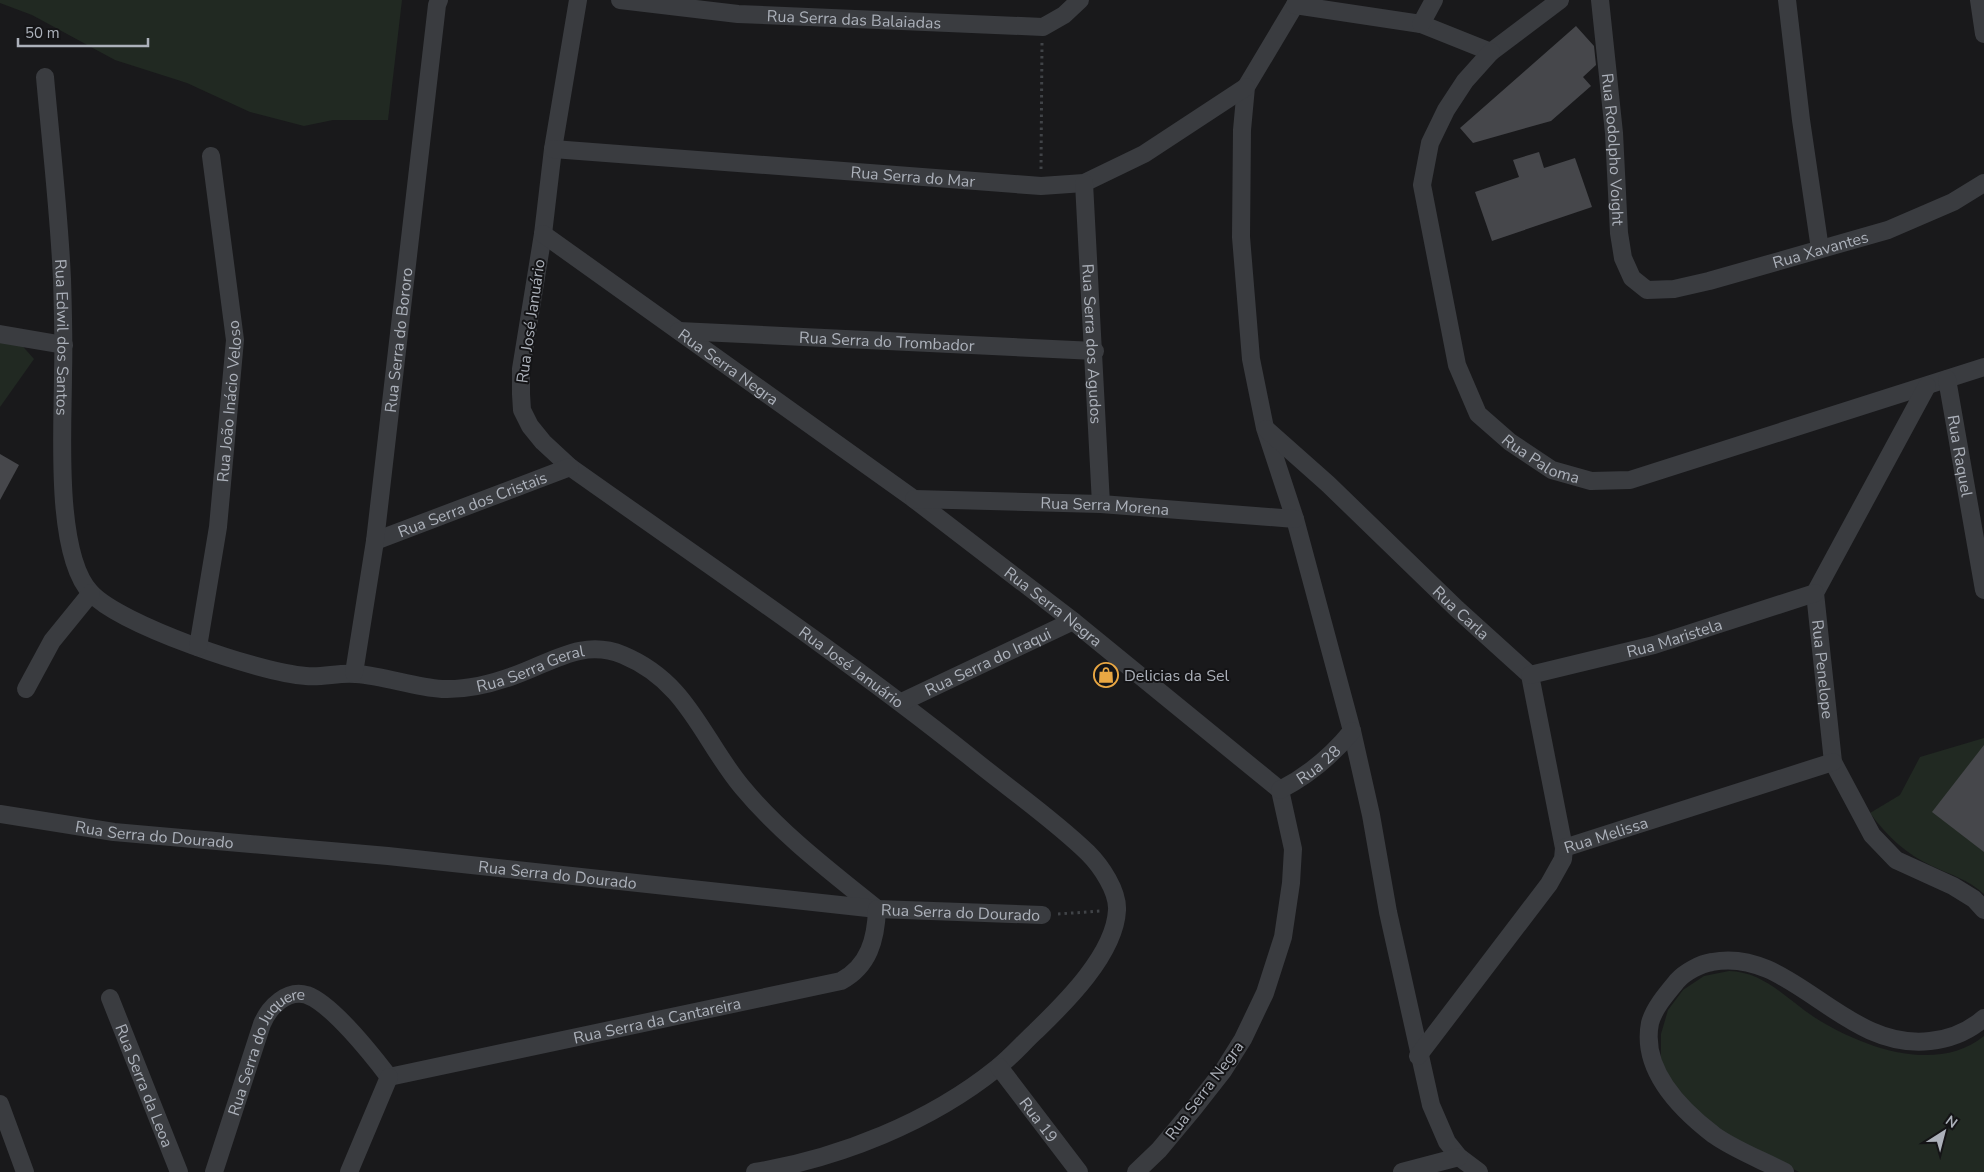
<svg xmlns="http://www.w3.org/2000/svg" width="1984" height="1172" font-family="'Nunito Sans',sans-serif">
<rect width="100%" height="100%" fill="#19191b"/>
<!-- green -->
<g fill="#212922">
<polygon points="0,0 402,0 388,120 333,120 304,126 250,112 187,83 115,60 32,15 0,3"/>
<polygon points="0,340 18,341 34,359 0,407"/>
<path d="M 1984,738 L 1984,894 C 1969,880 1951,875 1932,866 C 1906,854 1887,836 1870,813 L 1900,795 L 1920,757 Z"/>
<path d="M 1729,971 C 1765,972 1786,999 1814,1017 C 1861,1047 1936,1075 1984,1036 L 1984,1172 L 1799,1172 L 1717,1131 L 1670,1082 L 1661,1059 L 1661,1034 L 1668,1010 L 1683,990 L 1704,976 Z"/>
</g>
<!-- building -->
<g fill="#46474b">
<polygon points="1576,26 1594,46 1596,65 1583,77 1591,86 1551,121 1473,143 1460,128"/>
<polygon points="1539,152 1544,168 1575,158 1592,207 1492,241 1475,192 1519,177 1513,160"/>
<polygon points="0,454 19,465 0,500"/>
<polygon points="1984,745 1984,852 1932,812"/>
</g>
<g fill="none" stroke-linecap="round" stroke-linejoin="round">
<!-- path -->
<g stroke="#404347" stroke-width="3" stroke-dasharray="2.5 4" stroke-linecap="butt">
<polyline points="1041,169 1042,43"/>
<polyline points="1058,914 1101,911"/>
</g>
<!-- minor -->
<g stroke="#3a3c40" stroke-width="18">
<path id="s1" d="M 578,0 L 553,149 L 543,234 L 521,369 L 521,394 L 522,410 L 530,426 L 543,442 L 570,467 C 704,562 841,654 969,756 C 1008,788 1052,818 1088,853 C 1101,866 1118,891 1117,910 C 1115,954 1065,1003 1036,1031 C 1023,1043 1011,1057 997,1068 C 930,1122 840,1158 755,1172"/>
<path id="s2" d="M 620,0 L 738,14 L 1043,27 L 1064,15 L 1080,0"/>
<polyline points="1298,0 1246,87 1242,130 1241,237 1251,359 1265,428 1295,519 1352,731 1371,815 1388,912 1431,1105 1447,1142 1459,1157 1479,1172"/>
<path id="s3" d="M 1600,0 L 1614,133 L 1619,233 L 1623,258 L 1632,278 L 1647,290 L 1674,289 L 1709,281 L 1888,230 L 1953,202 L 1984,183"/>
<polyline points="1787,0 1801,120 1820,249"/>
<polyline points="1979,0 1984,34"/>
<polyline points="1295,5 1421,24 1491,52 1560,0"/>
<polyline points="1421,24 1434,0"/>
<path id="s4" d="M 1491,52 L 1465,81 L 1446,110 L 1430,143 L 1422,185 L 1457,365 L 1478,414 L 1510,442 L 1552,470 L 1591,481 L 1630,480 L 1984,367"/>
<path id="s5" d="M 45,77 C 51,144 59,212 62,279 C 63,311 64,342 63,374 C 63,427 54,554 91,593 C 121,625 260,673 306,676 C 322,678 340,672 356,674 C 385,676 413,687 442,689 C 465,690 491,684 513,676 C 551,663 582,638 623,655 C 688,682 702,739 742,787 C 781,834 830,871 877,909"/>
<path id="s6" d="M 553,149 L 1041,186 L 1084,183 L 1144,154 L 1246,87"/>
<path id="s7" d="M 1084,183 L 1101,504"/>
<path id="s8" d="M 543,234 L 914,499 L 1073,621 L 1280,790 L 1293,849 L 1291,883 L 1283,937 L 1265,993 L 1243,1039 L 1223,1071 L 1194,1108 L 1159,1150 L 1136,1172"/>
<path id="s9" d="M 679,331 L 1095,351"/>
<polyline points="0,334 64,345"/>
<path id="s10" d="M 1947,379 L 1984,590"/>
<path id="s11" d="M 1927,386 L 1815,593 L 1833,762 L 1872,835 L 1896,860 L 1953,886 L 1974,899 L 1984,910"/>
<path id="s12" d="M 1266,429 L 1328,484 L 1457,609 L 1530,675 L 1564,848 L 1563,859 L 1549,884 L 1418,1056"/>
<path id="s13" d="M 914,499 L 1101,504 L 1295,519"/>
<path id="s14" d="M 375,541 L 570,467"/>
<path id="s15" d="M 198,647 L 218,527 L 235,340 L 211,156"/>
<path id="s16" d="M 354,673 L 375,541 L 437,5 L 439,0"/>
<path id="s17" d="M 1530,675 L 1654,645 L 1815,593"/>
<polyline points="26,689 52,641 91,593"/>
<path id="s18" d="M 902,702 L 1073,621"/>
<path id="s19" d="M 1280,790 C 1309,775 1331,757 1352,731"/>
<path id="s20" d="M 0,814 L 114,832 L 388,856 L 877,909 L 1042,915"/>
<path id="s21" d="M 1564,848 L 1833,762"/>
<path id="s22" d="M 110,998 L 179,1172"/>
<path id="s23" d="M 999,1067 L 1079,1172"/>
<path id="s24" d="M 389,1077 L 841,981 C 869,966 876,939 877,909"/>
<polyline points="0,1104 25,1172"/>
<path id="s25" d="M 214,1172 L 262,1024 C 269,1007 287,989 307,995 C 332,1004 373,1056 389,1077"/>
<polyline points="349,1172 389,1077"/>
<polyline points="1402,1172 1459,1157"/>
<path d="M 1785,1172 C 1762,1160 1735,1150 1714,1135 C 1680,1109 1641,1069 1650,1023 C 1654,1008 1667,993 1677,981 C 1685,972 1700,964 1712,962 C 1791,946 1843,1051 1930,1041 C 1951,1039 1968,1032 1984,1018"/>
</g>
</g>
<!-- icons -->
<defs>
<symbol id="shop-ring" viewBox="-11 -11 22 22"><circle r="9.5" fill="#141416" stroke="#e9a743" stroke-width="1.5"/><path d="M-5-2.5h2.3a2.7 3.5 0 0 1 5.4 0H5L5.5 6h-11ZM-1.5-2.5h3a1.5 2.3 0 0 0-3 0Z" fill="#e9a743"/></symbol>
</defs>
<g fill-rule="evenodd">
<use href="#shop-ring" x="1092" y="661" width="28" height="28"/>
</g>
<g text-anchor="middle" stroke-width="4" stroke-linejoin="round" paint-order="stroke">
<!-- street labels -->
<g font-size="16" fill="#acb1ba" stroke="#141416">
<text dy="6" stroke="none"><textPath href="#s2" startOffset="235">Rua Serra das Balaiadas</textPath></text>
<text dy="6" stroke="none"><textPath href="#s3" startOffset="150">Rua Rodolpho Voight</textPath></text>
<text dy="6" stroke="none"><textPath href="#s6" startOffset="361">Rua Serra do Mar</textPath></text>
<text dy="6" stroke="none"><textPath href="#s3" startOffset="479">Rua Xavantes</textPath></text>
<text transform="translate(530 321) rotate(-82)" y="6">Rua José Januário</text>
<text dy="6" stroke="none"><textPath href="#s5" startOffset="261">Rua Edwil dos Santos</textPath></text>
<text dy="6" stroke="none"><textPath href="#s16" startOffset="336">Rua Serra do Bororo</textPath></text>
<text dy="6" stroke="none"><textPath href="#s9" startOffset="208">Rua Serra do Trombador</textPath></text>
<text dy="6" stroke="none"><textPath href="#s7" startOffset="161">Rua Serra dos Agudos</textPath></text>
<text dy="6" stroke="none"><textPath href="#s8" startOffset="228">Rua Serra Negra</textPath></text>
<text dy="6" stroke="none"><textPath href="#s15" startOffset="248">Rua João Inácio Veloso</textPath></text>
<text dy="6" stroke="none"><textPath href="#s10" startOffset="78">Rua Raquel</textPath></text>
<text dy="6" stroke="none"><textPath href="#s4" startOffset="468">Rua Paloma</textPath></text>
<text dy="6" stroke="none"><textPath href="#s14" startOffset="104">Rua Serra dos Cristais</textPath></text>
<text dy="6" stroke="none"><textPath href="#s13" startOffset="191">Rua Serra Morena</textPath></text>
<text dy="6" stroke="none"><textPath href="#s8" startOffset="632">Rua Serra Negra</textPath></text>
<text dy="6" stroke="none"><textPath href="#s12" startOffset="268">Rua Carla</textPath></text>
<text dy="6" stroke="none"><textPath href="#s17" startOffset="149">Rua Maristela</textPath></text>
<text dy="6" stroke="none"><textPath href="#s18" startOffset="95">Rua Serra do Iraqui</textPath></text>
<text dy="6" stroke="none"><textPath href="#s5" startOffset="984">Rua Serra Geral</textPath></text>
<text dy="6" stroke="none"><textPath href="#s1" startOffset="835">Rua José Januário</textPath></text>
<text dy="6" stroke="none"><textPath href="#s11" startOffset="312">Rua Penelope</textPath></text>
<text dy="6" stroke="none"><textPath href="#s19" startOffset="46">Rua 28</textPath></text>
<text dy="6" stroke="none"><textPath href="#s20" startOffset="156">Rua Serra do Dourado</textPath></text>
<text dy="6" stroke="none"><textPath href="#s21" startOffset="44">Rua Melissa</textPath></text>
<text dy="6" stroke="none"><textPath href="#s20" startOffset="561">Rua Serra do Dourado</textPath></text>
<text dy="6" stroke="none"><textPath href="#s20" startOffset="966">Rua Serra do Dourado</textPath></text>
<text dy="6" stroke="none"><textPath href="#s24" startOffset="274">Rua Serra da Cantareira</textPath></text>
<text dy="6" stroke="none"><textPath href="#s25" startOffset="136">Rua Serra do Juquere</textPath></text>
<text dy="6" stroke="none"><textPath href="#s22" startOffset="94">Rua Serra da Leoa</textPath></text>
<text transform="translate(1204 1090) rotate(-53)" y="6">Rua Serra Negra</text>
<text dy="6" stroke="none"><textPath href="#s23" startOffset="66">Rua 19</textPath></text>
</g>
<!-- poi labels -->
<g font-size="16" fill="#acb1ba" stroke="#141416" text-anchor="start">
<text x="1124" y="681">Delicias da Sel</text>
</g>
</g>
<!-- north arrow -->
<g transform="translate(1944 1132) rotate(36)" stroke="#141416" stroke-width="4" paint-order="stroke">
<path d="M0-4L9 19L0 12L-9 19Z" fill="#acb1ba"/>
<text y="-8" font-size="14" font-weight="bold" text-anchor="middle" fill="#acb1ba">N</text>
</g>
<!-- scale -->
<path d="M18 38v8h130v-8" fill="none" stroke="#acb1ba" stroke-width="2.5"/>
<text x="25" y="38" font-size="15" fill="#acb1ba" stroke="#141416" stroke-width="4" paint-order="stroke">50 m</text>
</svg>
